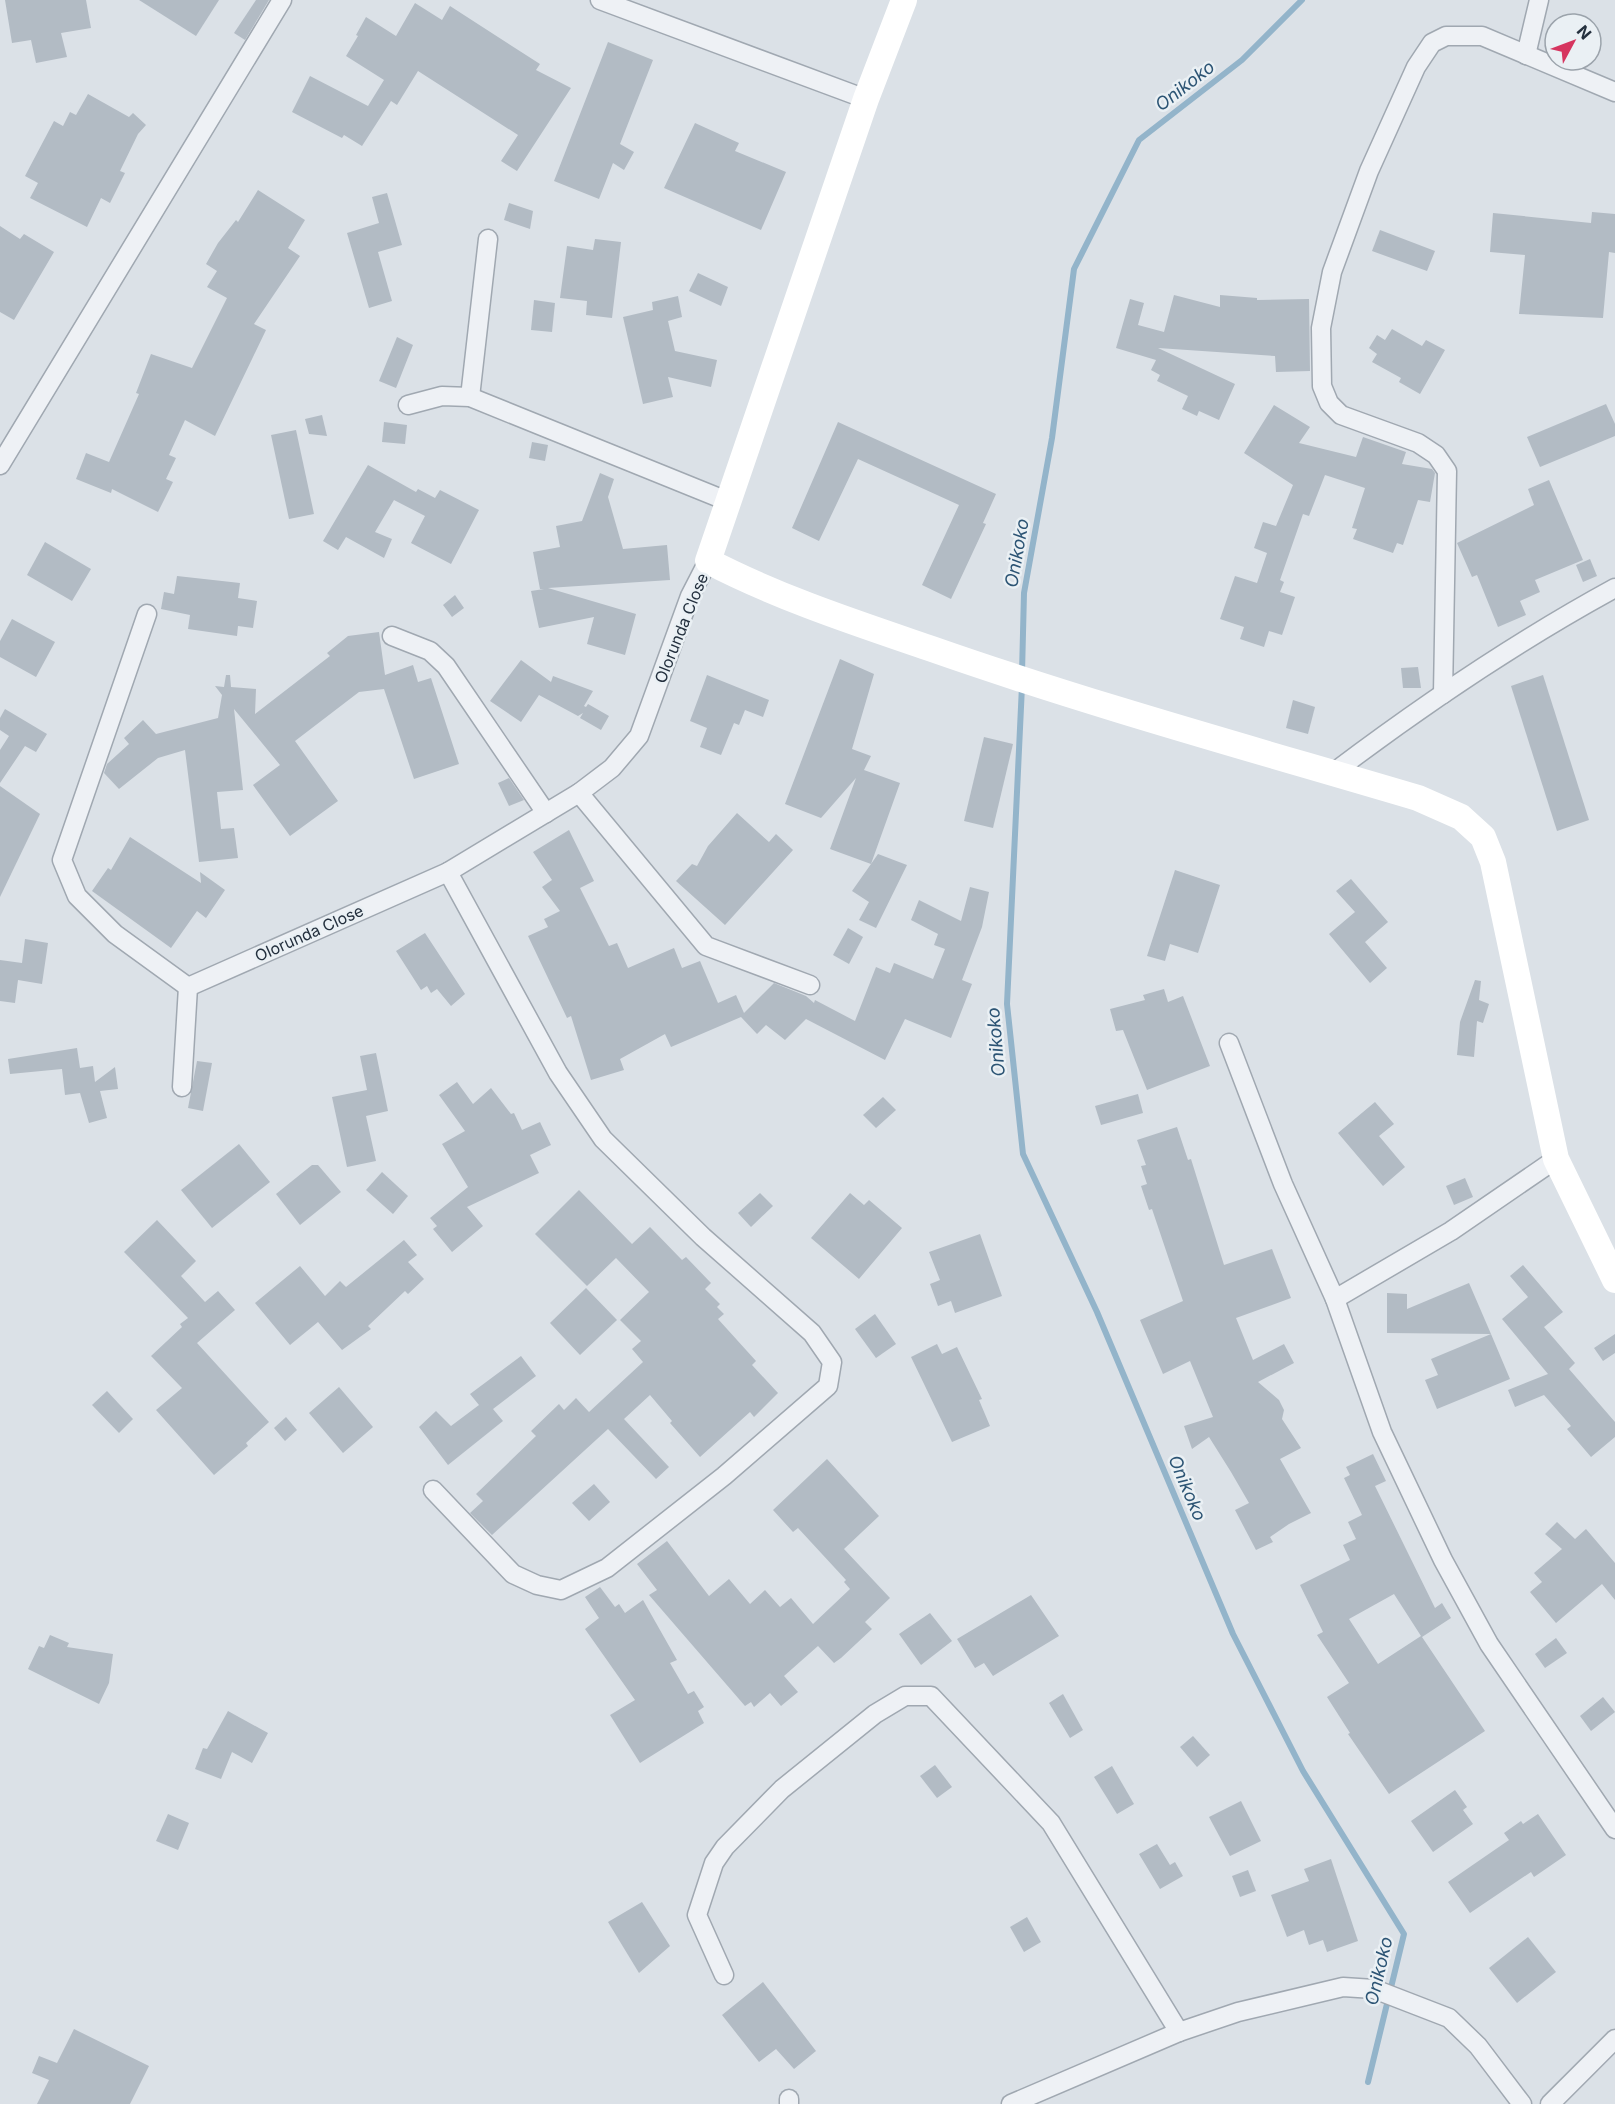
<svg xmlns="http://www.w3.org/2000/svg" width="1615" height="2104" font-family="Inter,sans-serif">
<rect width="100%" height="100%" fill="#dbe1e7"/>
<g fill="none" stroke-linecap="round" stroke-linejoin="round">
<!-- stream -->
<g stroke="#93b4ca" stroke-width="6">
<polyline points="1022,673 1024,593 1052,438 1074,269 1139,140 1242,60 1302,0"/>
<polyline points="1022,686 1007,1004 1023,1154 1097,1312 1233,1634 1303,1771 1404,1934 1368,2082"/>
</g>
</g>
<!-- building -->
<g fill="#b2bbc4" fill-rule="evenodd">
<polygon points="5,0 86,0 91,28 61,33 67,57 36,63 31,40 12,43"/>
<polygon points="139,0 219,0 196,36"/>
<polygon points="256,0 269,0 245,40 234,33"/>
<polygon points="415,3 442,20 450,6 540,64 536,70 571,88 517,171 501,161 518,135 418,71 397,105 391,101 362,146 344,135 342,138 292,112 310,76 368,106 384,80 346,56 358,36 356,35 366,17 396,36"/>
<polygon points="608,42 653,60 620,144 634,152 624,170 613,163 599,199 554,181"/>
<polygon points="88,94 129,117 133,113 146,125 138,134 120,171 125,173 110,203 101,198 87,227 30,198 38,183 25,176 54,121 63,126 70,112 76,115"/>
<polygon points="695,123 739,143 735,151 786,172 761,230 664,188"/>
<polygon points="258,190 305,220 288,248 300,256 254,324 266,330 215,436 185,420 169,455 176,458 166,479 173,482 158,512 112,489 111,493 76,479 86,453 109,462 139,394 136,393 151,354 192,368 227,298 207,287 217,271 206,264 218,243 236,220 238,222"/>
<polygon points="387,193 402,245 378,252 392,301 369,308 347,233 379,223 372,197"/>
<polygon points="509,203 533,211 530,229 504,220"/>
<polygon points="1592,212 1615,214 1615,253 1609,252 1603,318 1519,314 1525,255 1490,252 1493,213 1591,223"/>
<polygon points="0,226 20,239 24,234 54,252 14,320 0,312"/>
<polygon points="1380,230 1435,251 1427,271 1372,251"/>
<polygon points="595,239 621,242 612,318 586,315 587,301 560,298 567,246 593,250"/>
<polygon points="698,273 728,287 721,306 689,291"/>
<polygon points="1174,295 1220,307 1220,295 1257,298 1257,300 1309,299 1310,371 1276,372 1275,356 1158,348 1235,384 1219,420 1199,411 1197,416 1182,409 1188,396 1157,381 1160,375 1151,370 1156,360 1116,348 1130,299 1144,303 1138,325 1164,332"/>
<polygon points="678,296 682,317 668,321 675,351 717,360 711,387 668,377 673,397 643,404 623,317 653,310 652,302"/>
<polygon points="534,300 555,303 552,332 531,330"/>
<polygon points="1392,329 1422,346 1426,340 1445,350 1420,394 1399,382 1401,378 1372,362 1377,354 1369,348 1377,335 1385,340"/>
<polygon points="397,337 413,345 396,388 379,381"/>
<polygon points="1606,404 1615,424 1615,436 1540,467 1527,437"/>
<polygon points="1274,405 1310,427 1299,443 1356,457 1363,437 1406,452 1402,464 1432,469 1435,473 1430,502 1418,500 1403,545 1397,543 1393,553 1353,539 1357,529 1352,528 1365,488 1325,475 1309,516 1303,514 1280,580 1284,582 1280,592 1295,597 1282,635 1269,631 1264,647 1240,639 1244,627 1220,619 1235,576 1257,583 1267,553 1254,548 1263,522 1276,526 1293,485 1244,453"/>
<polygon points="322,415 327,436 309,434 305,419"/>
<polygon points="384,422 407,425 405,444 382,442"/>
<polygon points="838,422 996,494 983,523 986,524 951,599 922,585 959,505 858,459 819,541 792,528"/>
<polygon points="296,430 314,514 289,519 271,435"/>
<polygon points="532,442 548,445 545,461 529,458"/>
<polygon points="368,465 416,492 418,489 435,498 440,490 479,510 451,564 411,543 425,516 394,500 375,532 392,539 384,558 346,537 338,550 323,541"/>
<polygon points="600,473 614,479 608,497 623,549 667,545 670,580 548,588 636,614 625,655 587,644 594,617 539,628 531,591 544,589 540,589 533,552 560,547 556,526 582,521"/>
<polygon points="1549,480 1583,560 1535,580 1540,592 1520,601 1526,615 1498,627 1477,575 1472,577 1457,543 1534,505 1528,489"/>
<polygon points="45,542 91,569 72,601 27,575"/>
<polygon points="1590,559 1597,576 1583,582 1576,565"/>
<polygon points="177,576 240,583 238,598 257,601 253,628 238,626 237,636 188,629 190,615 161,609 164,592 174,594"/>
<polygon points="455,595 464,608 452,617 443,605"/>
<polygon points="12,619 55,642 36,677 0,657 0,641"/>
<polygon points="379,632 385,675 413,665 418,682 431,678 459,764 414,779 384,689 359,692 295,741 338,801 290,836 253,785 280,765 234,709 243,790 217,792 221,829 234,828 238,858 199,862 185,750 158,758 119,789 104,773 107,764 129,744 124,738 143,720 156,734 218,718 222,695 215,686 224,687 226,675 230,675 231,687 256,689 255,714 330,656 327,653 348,636"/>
<polygon points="840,659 874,674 852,749 871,756 864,770 900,783 871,864 878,854 907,865 876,928 859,920 869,902 852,891 871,864 830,849 856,778 821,818 785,804"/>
<polygon points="521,660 551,682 553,676 593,691 584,706 586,707 588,704 609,716 601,730 580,718 583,713 578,716 539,695 521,722 490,701"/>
<polygon points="1418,667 1421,688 1403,688 1401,668"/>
<polygon points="707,675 769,700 763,717 745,710 739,725 734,723 721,755 700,747 707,728 690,721"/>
<polygon points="1543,675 1589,820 1557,831 1511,686"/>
<polygon points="1293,700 1315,707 1308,734 1286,728"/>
<polygon points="5,709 47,734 36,752 25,746 0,783 0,750 9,736 0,730 0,718"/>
<polygon points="984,737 1013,744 993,828 964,821"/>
<polygon points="509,778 524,800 509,806 498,783"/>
<polygon points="0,786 40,814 0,897"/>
<polygon points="737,813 769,842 776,834 793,850 725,925 676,881 692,864 697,866 708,846"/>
<polygon points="569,830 594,881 580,888 609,946 617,943 628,968 674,948 682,968 700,961 718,1003 736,995 744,1013 774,983 806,996 814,1003 815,1000 855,1021 876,967 890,973 894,963 933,979 945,949 934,945 938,934 911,920 919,900 961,921 970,887 989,892 982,927 962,980 972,984 951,1038 905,1019 885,1060 806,1019 785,1040 766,1025 757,1034 741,1017 671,1047 665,1034 620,1059 624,1070 591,1080 571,1016 567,1018 528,936 548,927 544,919 560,911 542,887 552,880 533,852"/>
<polygon points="130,837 201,883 200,872 225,890 206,918 197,911 171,948 92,891 108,868 111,870"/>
<polygon points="1175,870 1220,885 1198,953 1170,944 1165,961 1147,956"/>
<polygon points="1351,879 1388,922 1365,942 1387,968 1370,983 1329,934 1355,912 1336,891"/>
<polygon points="848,928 863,937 849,964 833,955"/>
<polygon points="425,933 465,994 451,1006 437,989 431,993 427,986 421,990 396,951"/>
<polygon points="25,939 48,943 42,984 18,980 15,1003 0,1001 0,960 22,963"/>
<polygon points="1475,980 1481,981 1479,1000 1489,1004 1483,1023 1477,1021 1474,1057 1457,1055 1460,1022"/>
<polygon points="1164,989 1168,1002 1183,996 1210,1066 1147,1090 1123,1030 1116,1031 1110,1009 1145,1000 1143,995"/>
<polygon points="77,1048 80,1068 93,1066 95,1082 115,1067 118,1089 100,1091 107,1118 89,1123 80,1093 65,1095 62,1069 10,1074 8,1059"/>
<polygon points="376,1053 388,1111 366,1116 376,1161 347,1167 332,1097 367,1090 360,1056"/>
<polygon points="197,1061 212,1063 203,1111 188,1108"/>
<polygon points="457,1082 473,1104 491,1088 511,1114 514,1113 522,1130 540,1122 551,1145 530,1155 539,1173 467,1207 483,1226 452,1252 433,1229 437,1226 430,1218 468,1187 442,1144 465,1131 439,1095"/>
<polygon points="1138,1094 1143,1113 1101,1125 1095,1106"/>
<polygon points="883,1097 896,1110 876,1128 863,1115"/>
<polygon points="1375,1102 1394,1124 1379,1136 1405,1167 1383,1186 1338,1133"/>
<polygon points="1177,1127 1188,1160 1191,1159 1224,1265 1272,1249 1291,1298 1236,1318 1253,1360 1284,1344 1294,1363 1258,1382 1279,1400 1284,1410 1282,1419 1301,1448 1280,1459 1311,1513 1289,1524 1270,1537 1273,1542 1256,1550 1235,1510 1249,1503 1231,1472 1209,1437 1192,1449 1184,1426 1213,1417 1190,1361 1163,1374 1140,1320 1183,1301 1152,1209 1149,1210 1141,1186 1147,1184 1141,1166 1146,1165 1137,1140"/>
<polygon points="239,1144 270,1182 212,1228 181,1190"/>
<polygon points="312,1165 318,1165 341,1192 300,1225 276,1194"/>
<polygon points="382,1172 408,1196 393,1214 366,1190"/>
<polygon points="1465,1178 1473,1197 1454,1205 1446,1186"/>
<polygon points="579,1190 632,1244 650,1227 682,1260 686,1257 711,1283 705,1289 720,1304 717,1307 724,1314 718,1319 756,1361 752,1365 778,1393 754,1417 750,1412 700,1457 670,1423 672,1421 650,1395 624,1419 669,1467 656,1479 608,1429 492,1535 470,1513 483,1501 476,1494 536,1436 531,1431 559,1404 564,1410 576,1398 589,1412 643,1362 632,1349 641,1341 620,1320 649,1292 616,1258 587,1286 535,1234"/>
<polygon points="760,1193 773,1206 751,1227 738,1213"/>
<polygon points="850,1193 864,1205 869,1200 902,1228 859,1279 811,1238"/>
<polygon points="157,1220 196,1261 181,1276 205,1302 218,1291 235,1310 197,1343 269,1422 246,1443 248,1446 214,1475 156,1410 182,1388 151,1356 182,1327 180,1324 188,1318 124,1252"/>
<polygon points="980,1234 1002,1296 955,1313 951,1301 938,1306 930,1284 940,1280 929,1252"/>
<polygon points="404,1240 417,1255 408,1262 424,1279 408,1294 405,1291 368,1326 371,1329 342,1350 318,1322 290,1345 255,1303 300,1266 325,1296 340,1281 346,1287"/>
<polygon points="1523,1265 1563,1312 1544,1327 1575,1363 1569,1369 1615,1422 1615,1437 1591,1457 1567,1429 1571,1426 1544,1395 1515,1407 1508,1390 1548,1374 1502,1319 1528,1297 1510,1276"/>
<polygon points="1469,1283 1491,1334 1387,1333 1387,1293 1407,1294 1407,1309"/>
<polygon points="586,1288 617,1320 580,1355 550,1323"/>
<polygon points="875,1314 896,1344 876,1358 855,1329"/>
<polygon points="1491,1334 1510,1379 1437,1409 1425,1380 1438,1375 1431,1359"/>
<polygon points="1615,1334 1615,1353 1603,1361 1594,1348"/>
<polygon points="937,1344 942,1354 957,1347 982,1399 979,1400 990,1426 952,1442 911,1357"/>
<polygon points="521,1356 536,1376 493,1409 503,1421 448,1465 419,1427 436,1411 451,1426 479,1405 470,1394"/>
<polygon points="339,1387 373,1427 343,1453 309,1413"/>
<polygon points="107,1391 133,1419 119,1433 92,1405"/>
<polygon points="286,1417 297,1430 285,1441 274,1428"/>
<path d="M 1373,1454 L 1386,1481 L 1375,1486 L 1435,1608 L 1442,1603 L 1451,1618 L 1422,1637 L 1485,1731 L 1389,1794 L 1348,1734 L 1350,1733 L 1327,1697 L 1349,1683 L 1317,1635 L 1323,1632 L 1300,1585 L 1350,1560 L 1343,1545 L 1356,1539 L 1348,1522 L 1362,1515 L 1344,1478 L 1350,1475 L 1346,1467 ZM 1394,1594 L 1421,1636 L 1378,1664 L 1349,1619 Z"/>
<polygon points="827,1459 879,1516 844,1549 890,1598 865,1622 872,1629 841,1658 834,1663 818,1646 784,1676 798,1692 781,1706 770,1693 754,1707 751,1702 745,1706 649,1595 657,1590 637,1564 667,1541 709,1596 729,1579 750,1604 765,1590 780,1607 791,1598 813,1624 850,1589 844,1582 846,1580 798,1528 793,1532 773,1510"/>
<polygon points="594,1484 610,1502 589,1521 572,1503"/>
<polygon points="1557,1522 1575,1539 1586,1529 1615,1563 1615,1600 1602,1584 1556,1623 1530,1592 1542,1582 1534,1573 1562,1549 1545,1534"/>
<polygon points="600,1587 615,1607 619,1604 625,1613 643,1600 677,1660 670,1663 688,1694 694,1691 704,1707 698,1711 704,1723 640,1763 610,1715 635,1700 585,1629 599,1618 585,1597"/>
<polygon points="1031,1595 1059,1636 993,1676 984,1663 975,1668 957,1639"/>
<polygon points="930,1613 952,1641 921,1665 899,1634"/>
<polygon points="50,1635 69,1643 67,1647 113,1654 109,1683 99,1704 28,1669 39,1646 44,1648"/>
<polygon points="1556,1638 1567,1653 1545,1668 1535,1654"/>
<polygon points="1063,1694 1083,1730 1070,1738 1049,1703"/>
<polygon points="1603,1697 1615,1712 1591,1731 1580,1716"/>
<polygon points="228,1711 268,1733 252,1763 232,1752 221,1779 195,1769 203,1748 207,1749"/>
<polygon points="1193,1736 1210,1755 1197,1767 1180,1747"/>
<polygon points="935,1765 952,1787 937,1798 920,1776"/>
<polygon points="1112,1766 1134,1804 1117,1814 1094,1777"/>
<polygon points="1455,1790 1467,1807 1463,1810 1473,1824 1433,1852 1411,1821"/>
<polygon points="1241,1801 1261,1841 1230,1856 1209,1817"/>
<polygon points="168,1814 189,1823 178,1850 156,1841"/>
<polygon points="1538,1814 1566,1855 1534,1877 1531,1872 1470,1913 1448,1882 1509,1840 1504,1833 1521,1821 1523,1824"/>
<polygon points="1157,1844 1170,1865 1175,1862 1183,1876 1160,1889 1139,1854"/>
<polygon points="1331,1859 1358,1941 1327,1952 1323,1940 1309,1945 1304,1930 1287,1937 1271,1895 1309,1881 1304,1869"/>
<polygon points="1248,1870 1256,1891 1240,1897 1232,1876"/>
<polygon points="642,1902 670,1946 639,1973 608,1922"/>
<polygon points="1027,1917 1041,1942 1024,1952 1010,1927"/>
<polygon points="1528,1937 1556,1972 1517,2003 1489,1968"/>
<polygon points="763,1982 816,2051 794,2069 776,2049 759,2062 722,2015"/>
<polygon points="74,2029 149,2066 130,2104 37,2104 49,2080 32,2073 39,2056 57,2063"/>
</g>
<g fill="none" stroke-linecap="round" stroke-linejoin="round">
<defs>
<g id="minor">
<polyline points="600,0 866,99"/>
<polyline points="1526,55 1539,0"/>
<polyline points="470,397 488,239"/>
<polyline points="408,405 442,396 470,397 727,501"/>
<polyline points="0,465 282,0"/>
<polyline points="147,614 62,860 77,896 115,934 188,987"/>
<polyline points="392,636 430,651 446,666 546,813"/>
<polyline points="1443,694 1447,471 1436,455 1418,443 1341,415 1329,403 1322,386 1321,328 1332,272 1369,171 1416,67 1432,43 1446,36 1482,36 1615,92"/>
<path d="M 1333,773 C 1423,705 1516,642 1615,588"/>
<polyline points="579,793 706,946 810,985"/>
<polyline points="188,987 448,872 579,793 612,768 639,736 690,596 708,561"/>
<polyline points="1229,1043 1283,1184 1335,1299 1382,1432 1443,1560 1489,1644 1615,1829"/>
<polyline points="182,1087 188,987"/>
<polyline points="1335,1299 1451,1231 1556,1159"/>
<polyline points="433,1490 513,1574 537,1585 561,1590 607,1568 724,1476 828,1386 832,1362 812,1333 703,1237 603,1139 558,1073 448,872"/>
<polyline points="724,1975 697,1915 714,1863 725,1847 782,1789 875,1714 905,1696 931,1696 1051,1823 1179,2032"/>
<polyline points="789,2099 789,2104"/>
<polyline points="1011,2104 1179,2032 1238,2012 1343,1987 1374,1989 1449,2018 1478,2046 1522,2104"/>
<polyline points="1550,2104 1615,2039"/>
</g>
</defs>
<!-- minor casing -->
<use href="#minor" stroke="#a0a8b1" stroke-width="21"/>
<!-- minor -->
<use href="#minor" stroke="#eef1f5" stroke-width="18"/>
<!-- secondary -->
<path stroke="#fff" stroke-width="26" d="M 904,0 L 866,99 L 708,561 C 779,598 856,623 932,649 C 1092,705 1256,750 1418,798 L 1461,817 L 1483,837 L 1493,862 L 1556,1159 L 1615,1280"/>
</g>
<g text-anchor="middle" stroke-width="5" stroke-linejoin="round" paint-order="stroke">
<!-- street labels -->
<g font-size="16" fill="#24303e" stroke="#eaf0f4">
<text transform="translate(681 628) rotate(-68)" y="6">Olorunda Close</text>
<text transform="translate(309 933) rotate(-24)" y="6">Olorunda Close</text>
</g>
<!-- water labels -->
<g font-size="18" font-style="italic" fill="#2c5474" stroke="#eaf0f4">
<text transform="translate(1185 86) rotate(-38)" y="6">Onikoko</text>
<text transform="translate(1017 553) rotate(-80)" y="6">Onikoko</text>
<text transform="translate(996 1042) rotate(-95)" y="6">Onikoko</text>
<text transform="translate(1187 1488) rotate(67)" y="6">Onikoko</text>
<text transform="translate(1379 1971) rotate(-77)" y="6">Onikoko</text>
</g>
</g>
<!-- north arrow -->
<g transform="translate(1573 42) rotate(49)"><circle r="28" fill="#eaf0f4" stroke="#9ba3ab" stroke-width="1.5"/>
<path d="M0-4.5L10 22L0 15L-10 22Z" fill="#d6355f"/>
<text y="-9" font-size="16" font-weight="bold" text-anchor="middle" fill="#24303e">N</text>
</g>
</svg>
